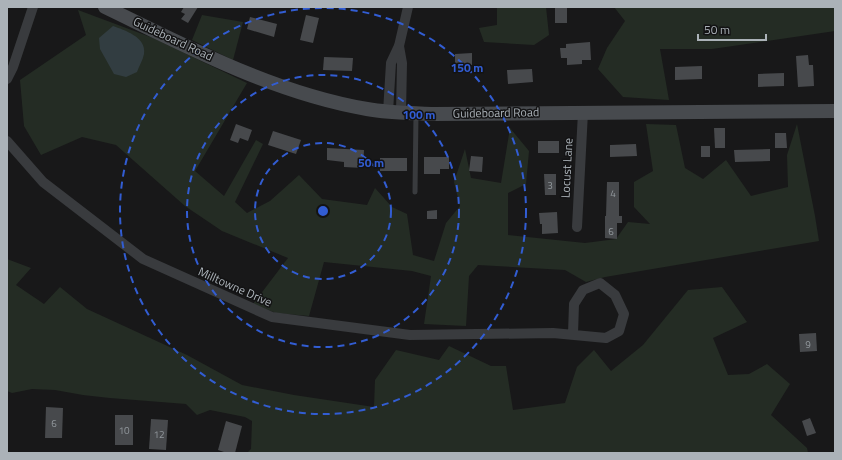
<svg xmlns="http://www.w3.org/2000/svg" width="842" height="460" font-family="'Titillium Web',sans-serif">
<rect width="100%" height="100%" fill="#181819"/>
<!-- green -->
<g fill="#242c24">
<polygon points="497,7 546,7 549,35 534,45 484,42 479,28 497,25"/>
<polygon points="614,7 835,7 835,31 712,49 660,49 669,100 623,97 598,69 607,48 625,21"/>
<polygon points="78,10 153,38 247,83 195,171 224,196 256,140 263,144 235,202 247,213 270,201 299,175 322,199 367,205 375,188 392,207 407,214 413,255 434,261 446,223 460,206 454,182 465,149 471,178 501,183 510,128 529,151 526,184 508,193 508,235 585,243 616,239 628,222 650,224 634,207 634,182 653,171 646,124 676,125 685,168 703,179 726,160 751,196 788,187 787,155 797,124 815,216 819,241 605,277 586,282 565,270 478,265 469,276 466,326 424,324 431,276 412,271 324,262 309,316 276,313 253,304 288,258 222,231 185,206 116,145 82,137 41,155 24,126 20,80 86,35"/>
<polygon points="202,15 243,22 233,60 192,40"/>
<polygon points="7,259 31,268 16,285 44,304 60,287 87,309 187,355 242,385 294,395 374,407 375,380 396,350 439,360 449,346 491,366 506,366 513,410 565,403 577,367 594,350 611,371 643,345 688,290 722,287 747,322 713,338 728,375 749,374 767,364 790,384 771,415 807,448 808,453 247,453 251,449 252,421 245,417 210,410 197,415 186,404 110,398 83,395 55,390 32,389 12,393 7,391"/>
</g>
<!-- water -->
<path fill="#323d41" d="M 113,26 C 124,30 147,37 144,54 C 143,60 139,66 137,72 L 126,77 L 114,74 L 100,49 L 99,38 Z"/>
<!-- building -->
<g fill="#47494c">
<polygon points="184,7 198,7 188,23 181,19 185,14 181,12"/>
<rect x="555" y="7" width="12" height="16"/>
<polygon points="306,15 319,18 313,43 300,40"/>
<polygon points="250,17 277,24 274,37 247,29"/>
<polygon points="590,42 591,60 582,60 582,64 567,65 567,58 561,58 560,48 566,48 566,44"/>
<polygon points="472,53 472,65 455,65 455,54"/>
<polygon points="808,55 809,65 813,65 814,86 798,87 796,56"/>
<polygon points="324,57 353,58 352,71 323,70"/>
<polygon points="702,66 702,79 675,80 675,67"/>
<polygon points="532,69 533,82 508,84 507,70"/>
<polygon points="784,73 784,86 758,87 758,74"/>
<polygon points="236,124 252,130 248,141 240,138 238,143 230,140"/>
<polygon points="714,128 725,128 725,148 715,148"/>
<polygon points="273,131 301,140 296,154 268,145"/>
<polygon points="775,133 786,133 787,148 775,148"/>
<rect x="538" y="141" width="21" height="12"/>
<polygon points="636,144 637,156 610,157 610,145"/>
<rect x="701" y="146" width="9" height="11"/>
<polygon points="327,148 364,150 363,168 344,167 344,162 327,160"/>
<polygon points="770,149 770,161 735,162 734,150"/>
<polygon points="471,156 483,157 482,172 469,171"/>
<polygon points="424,157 449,157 449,169 440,169 440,174 424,174"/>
<rect x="380" y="158" width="27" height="13"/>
<polygon points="544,174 556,174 556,195 545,195"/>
<polygon points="607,182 619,182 619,216 622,216 622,223 617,223 617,239 605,238 605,216 606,216"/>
<polygon points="437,210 437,219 427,219 427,211"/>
<polygon points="557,212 558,233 542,234 542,224 540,224 539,213"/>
<polygon points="816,333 817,351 800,352 799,334"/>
<polygon points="46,407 63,408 62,438 45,438"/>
<rect x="115" y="415" width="18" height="30"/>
<polygon points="810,418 816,433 807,436 802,421"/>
<polygon points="151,419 168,420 166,450 149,449"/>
<polygon points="226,421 242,426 235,453 227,453 218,450"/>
</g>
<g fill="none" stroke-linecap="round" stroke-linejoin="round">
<!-- lane -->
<polyline stroke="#393b3e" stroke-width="5" points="415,192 416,114"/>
<!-- street -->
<g stroke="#393b3e" stroke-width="10">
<polyline points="399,46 402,63 401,113"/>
<polyline points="7,79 13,67 33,7"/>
<polyline points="388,112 391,63 399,46 408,7"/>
<polyline points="7,141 43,182 143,259 272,317 410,335 553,333 606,338 619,331 624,314 615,295 600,283 583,290 574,304 573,334"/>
<polyline points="577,227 583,112"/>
</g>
<!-- secondary -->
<path stroke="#474a4e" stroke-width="14" d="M 105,7 C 190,48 274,93 367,109 C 389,113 412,113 434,114 L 835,111"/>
</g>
<!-- distance rings -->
<g fill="none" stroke="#325dd3" stroke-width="2" stroke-dasharray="7 5">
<circle cx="323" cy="211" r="68"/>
<circle cx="323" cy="211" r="136"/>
<circle cx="323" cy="211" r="203"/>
</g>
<g text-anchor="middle" stroke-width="3" stroke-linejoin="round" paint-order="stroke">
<!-- number labels -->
<g font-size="10" fill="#92989d">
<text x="550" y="189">3</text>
<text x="613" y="197">4</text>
<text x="611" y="235">6</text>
<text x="808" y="348">9</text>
<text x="54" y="427">6</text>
<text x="124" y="434">10</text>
<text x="159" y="438">12</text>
</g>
<!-- street labels -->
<g font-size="12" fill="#abb2b8" stroke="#131314">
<text transform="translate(173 39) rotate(25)" y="4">Guideboard Road</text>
<text transform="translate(496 113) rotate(-1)" y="4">Guideboard Road</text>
<text transform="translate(567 168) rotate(-87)" y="4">Locust Lane</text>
<text transform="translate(235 287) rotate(24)" y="4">Milltowne Drive</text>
</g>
</g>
<circle cx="323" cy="211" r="6" fill="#325dd3" stroke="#131314" stroke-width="2"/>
<g font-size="12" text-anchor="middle" font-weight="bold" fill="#325dd3" stroke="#131314" stroke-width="3" stroke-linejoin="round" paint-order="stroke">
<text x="467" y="72">150 m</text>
<text x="419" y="119">100 m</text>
<text x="371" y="167">50 m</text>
</g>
<!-- border -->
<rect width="842" height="460" fill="none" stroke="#abb2b8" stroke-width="16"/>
<!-- scale -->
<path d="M698 34v6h68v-6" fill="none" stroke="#abb2b8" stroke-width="2"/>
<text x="704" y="34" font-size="12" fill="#abb2b8" stroke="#131314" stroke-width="3" paint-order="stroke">50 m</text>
</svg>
